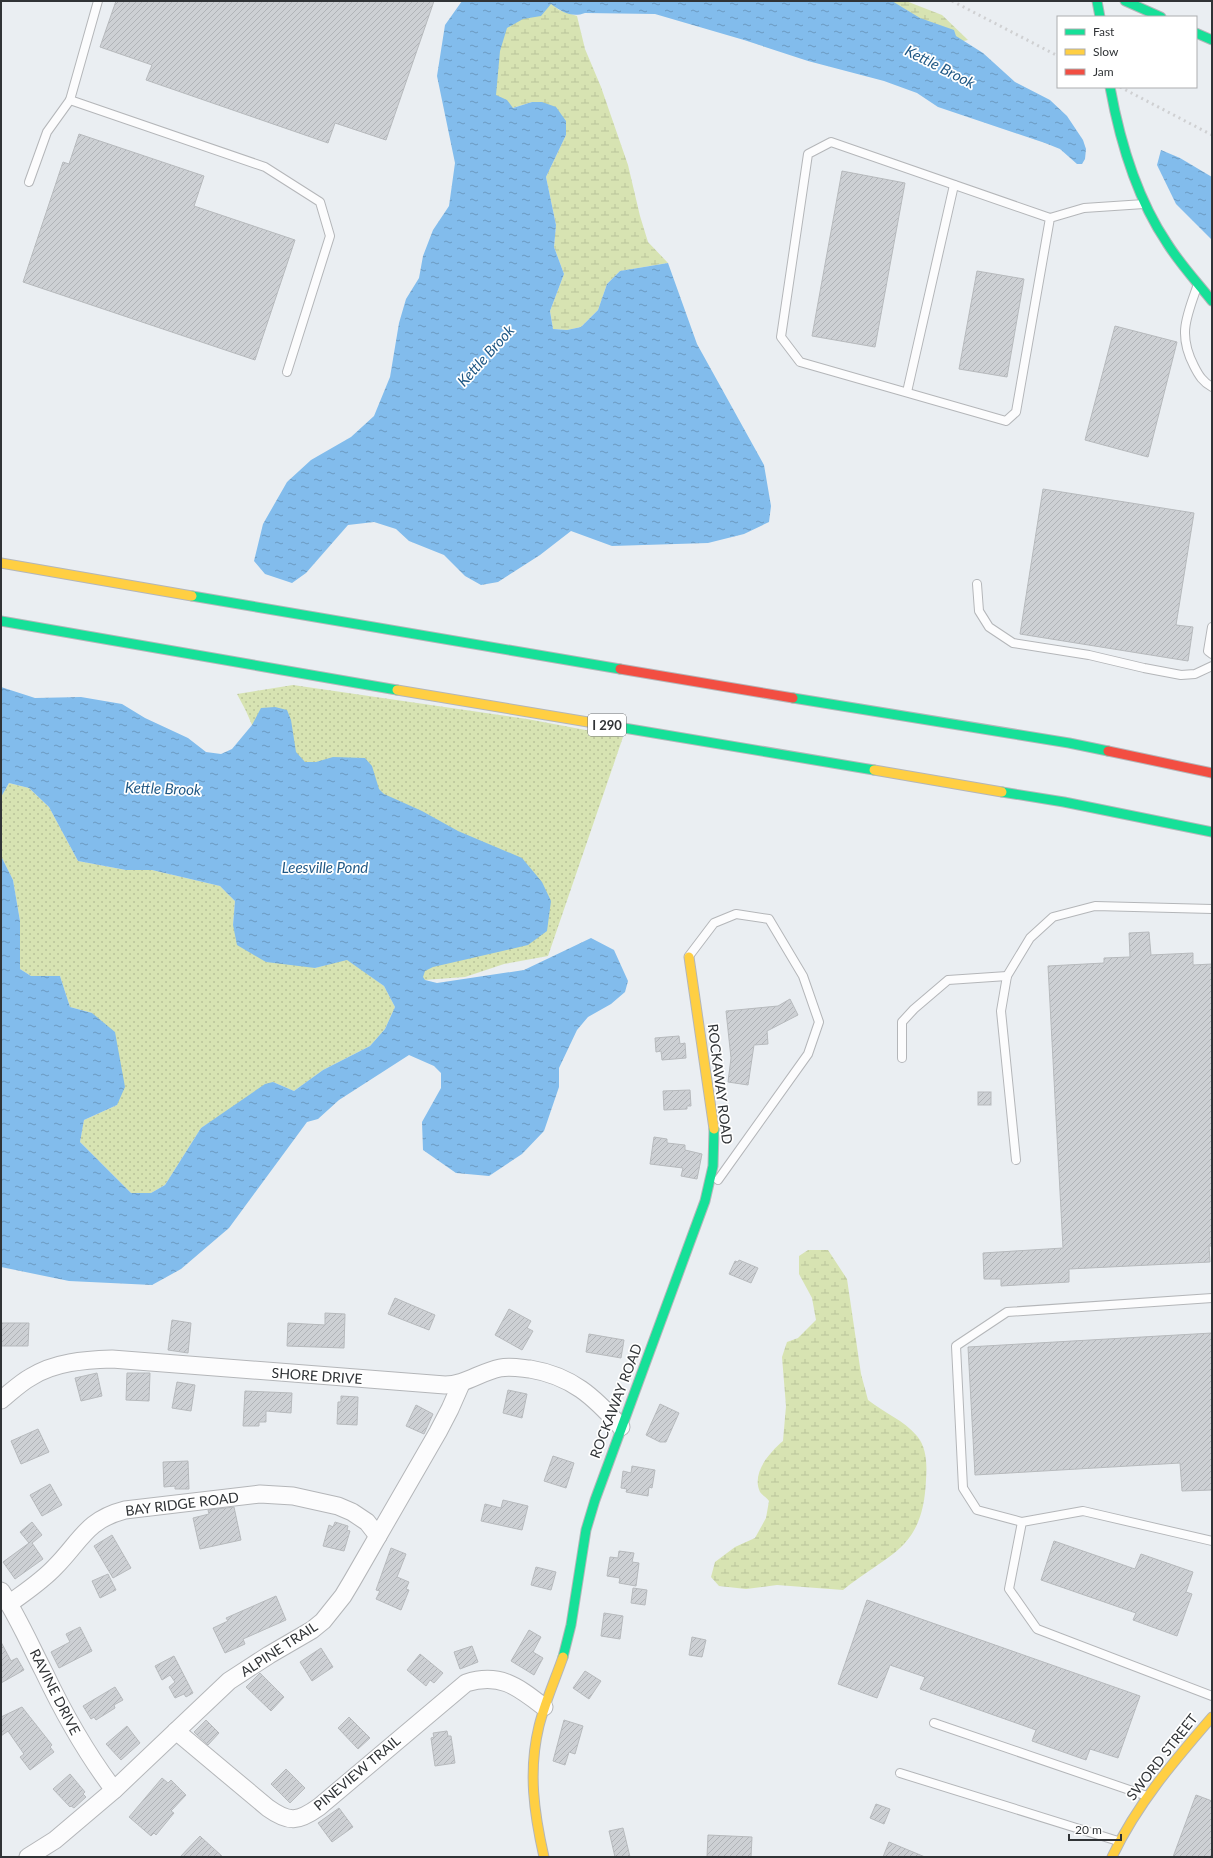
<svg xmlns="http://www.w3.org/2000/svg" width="1213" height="1858" font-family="Lato,sans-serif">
<defs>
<pattern id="wetland-marsh" width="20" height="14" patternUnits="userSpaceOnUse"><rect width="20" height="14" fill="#d7e3b2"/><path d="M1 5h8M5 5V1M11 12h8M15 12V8" fill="none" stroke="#b9c39a"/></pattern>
<pattern id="park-dots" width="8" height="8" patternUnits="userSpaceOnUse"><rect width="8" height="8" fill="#d7e3b2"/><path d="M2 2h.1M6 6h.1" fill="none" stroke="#b9c39a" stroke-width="1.8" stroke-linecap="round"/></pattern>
<pattern id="water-ripples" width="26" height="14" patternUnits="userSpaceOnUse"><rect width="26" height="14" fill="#82bcec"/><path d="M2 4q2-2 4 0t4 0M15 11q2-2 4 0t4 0" fill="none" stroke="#6b99c0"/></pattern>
<pattern id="building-hatch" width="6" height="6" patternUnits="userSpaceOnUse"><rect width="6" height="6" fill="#cdd0d4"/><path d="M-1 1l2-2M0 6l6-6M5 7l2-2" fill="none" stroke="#b0b3b7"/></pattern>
</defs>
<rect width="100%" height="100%" fill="#eaeef2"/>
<!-- wetland -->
<g fill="url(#wetland-marsh)">
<polygon points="532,1 551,3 559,10 577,16 585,49 601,87 628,165 640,216 648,242 668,263 620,271 607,284 598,310 581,327 567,330 553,329 550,311 564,274 554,247 556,225 546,177 566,135 532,102 513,108 496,107 489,51 502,14"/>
<polygon points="776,1 906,1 942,15 968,40 959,42"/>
<path d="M 808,1250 L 828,1250 L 847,1279 L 861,1374 L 868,1400 C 884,1413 904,1420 917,1436 C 927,1448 927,1465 926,1480 C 923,1550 890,1552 843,1590 L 777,1585 L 746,1589 L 719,1586 L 711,1577 L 715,1562 L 735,1547 L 755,1538 L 766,1518 L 769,1501 C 767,1498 762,1495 760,1492 C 751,1473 770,1452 783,1441 L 786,1406 L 782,1357 L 787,1342 L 798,1338 L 816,1320 L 812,1298 L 799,1274 L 799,1256 Z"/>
</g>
<!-- park -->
<g fill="url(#park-dots)">
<polygon points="293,685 527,719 623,737 548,956 504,964 465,977 410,981 271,769 246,711 237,694"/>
<polygon points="9,783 29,788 49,807 78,861 126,870 152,870 220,886 235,901 233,925 315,968 347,959 384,986 395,1007 385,1029 370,1046 323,1070 294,1091 273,1082 201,1128 165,1185 151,1193 131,1193 80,1142 84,1120 117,1105 92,1013 70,1007 60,976 31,976 20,969 20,921 13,880 1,856 1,797"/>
</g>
<!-- water -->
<g fill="url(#water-ripples)">
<path d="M 462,1 L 892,1 L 920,18 L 954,30 L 956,36 L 983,53 L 1015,82 L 1050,100 L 1067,116 L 1083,140 L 1086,149 L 1085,159 L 1082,164 L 1077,164 L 1060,149 L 1045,143 L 938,107 L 917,93 L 884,81 L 808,61 L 744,40 L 655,14 L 585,13 C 572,18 562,12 551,4 L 541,16 L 523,19 L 507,28 L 500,51 L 496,95 L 507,100 L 513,108 L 532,102 L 542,102 L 556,107 L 566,121 L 566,135 L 546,177 L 556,225 L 554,247 L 564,274 L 550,311 L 553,329 L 567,330 L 581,327 L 598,310 L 607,284 L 620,271 L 668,263 L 697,344 L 764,465 L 771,506 L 769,522 L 744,534 L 708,543 L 612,546 L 571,531 L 540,555 L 498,582 L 481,585 L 465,576 L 444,555 L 409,541 L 396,529 L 374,522 L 348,525 L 306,573 L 292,583 L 265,574 L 254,561 L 263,524 L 287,482 L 311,460 L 351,437 L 374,416 L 390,377 L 399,323 L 406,299 L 419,278 L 423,256 L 433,230 L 449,206 L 455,163 L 437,76 L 445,25 Z"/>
<polygon points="1161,150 1180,158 1212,177 1212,240 1176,204 1157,165"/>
<polygon points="1,687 35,698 81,697 122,704 145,718 188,738 206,752 221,754 232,749 252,725 261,708 275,707 287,710 291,720 296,752 305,762 316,762 333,757 365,758 372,766 379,789 384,794 422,811 458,831 522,858 542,882 551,901 547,931 528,945 433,967 425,971 423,977 425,980 437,983 524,970 591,938 614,950 628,981 625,992 611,1004 588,1017 577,1030 559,1068 559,1087 544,1131 522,1154 489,1176 456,1173 423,1150 422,1122 441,1088 441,1073 434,1066 409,1055 339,1100 318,1119 307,1122 229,1228 181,1269 152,1285 69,1281 1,1267 1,856 13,880 20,921 20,969 31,976 60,976 70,1007 92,1013 115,1032 125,1087 117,1105 84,1120 80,1142 131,1193 151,1193 165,1185 201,1128 265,1084 273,1082 294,1091 323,1070 370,1046 385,1029 395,1007 384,986 347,960 315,968 266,962 237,945 233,925 235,901 220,886 152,870 126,870 78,861 49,807 29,788 9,783 1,797"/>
</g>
<!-- building -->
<g fill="url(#building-hatch)" stroke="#b7babd">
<polygon points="116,1 434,1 386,140 335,123 328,143 146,80 152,65 100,47"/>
<polygon points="79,134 204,176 194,206 295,240 255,360 23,282 63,162 69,164"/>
<polygon points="842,171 905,183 875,347 812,336"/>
<polygon points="977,271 1024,279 1007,377 959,369"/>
<polygon points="1115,326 1177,342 1148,457 1085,440"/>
<polygon points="1043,489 1194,513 1176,625 1193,627 1188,661 1020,634"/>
<polygon points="1149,932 1151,955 1193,953 1193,965 1212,964 1212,1246 1209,1246 1210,1262 1069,1269 1069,1282 1001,1286 1001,1279 984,1279 983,1253 1063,1248 1048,966 1104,963 1104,958 1130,957 1129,933"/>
<polygon points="790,999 798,1015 767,1031 768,1044 754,1045 748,1085 728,1082 731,1058 726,1011 778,1006"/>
<polygon points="679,1036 680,1044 685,1043 686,1058 662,1060 661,1051 656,1052 655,1038"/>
<polygon points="690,1090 691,1106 687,1106 687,1109 664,1110 663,1091"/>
<rect x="978" y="1092" width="13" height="13"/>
<polygon points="654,1137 667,1139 667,1143 685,1145 685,1150 702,1154 697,1179 681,1176 683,1168 650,1164"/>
<polygon points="739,1260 758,1268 751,1283 729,1274 735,1261 738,1262"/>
<polygon points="395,1298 435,1315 429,1330 388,1314"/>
<polygon points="509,1309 531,1321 527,1328 533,1331 522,1350 495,1335"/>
<polygon points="325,1313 345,1314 344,1348 287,1346 288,1323 325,1325"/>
<polygon points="172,1320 191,1323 188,1353 168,1350"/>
<polygon points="1,1323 29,1323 28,1346 1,1346"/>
<polygon points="1212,1333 1212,1490 1182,1491 1180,1463 975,1475 968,1347"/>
<polygon points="589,1334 624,1340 621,1358 586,1352"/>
<polygon points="97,1373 102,1396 81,1401 75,1378"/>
<polygon points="127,1373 150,1373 149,1401 126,1400"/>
<polygon points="177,1382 195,1385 191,1411 172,1408"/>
<polygon points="508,1390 527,1394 522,1418 503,1413"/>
<polygon points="245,1391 292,1393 291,1413 266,1411 266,1422 259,1422 259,1426 243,1426"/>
<polygon points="341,1396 358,1397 357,1425 337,1424 338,1402 341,1402"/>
<polygon points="660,1404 679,1413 666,1442 660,1442 646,1435"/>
<polygon points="416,1405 433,1414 424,1434 406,1426"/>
<polygon points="38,1429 49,1452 21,1464 11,1441"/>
<polygon points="553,1456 574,1463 566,1488 544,1481"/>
<polygon points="188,1461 189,1489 175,1489 175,1486 164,1487 163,1462"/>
<polygon points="632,1466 655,1470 652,1488 649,1487 648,1496 626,1492 627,1489 621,1488 623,1471 631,1473"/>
<polygon points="50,1484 62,1505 42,1516 30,1495"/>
<polygon points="503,1500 528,1506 522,1530 481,1521 485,1504 501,1508"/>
<polygon points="234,1507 241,1540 200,1549 193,1518 209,1514 208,1510"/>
<polygon points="32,1522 42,1535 32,1543 43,1559 15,1579 3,1562 29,1543 20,1532"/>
<polygon points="335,1522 348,1526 347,1530 350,1531 344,1551 323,1546 329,1525 333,1527"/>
<polygon points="112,1535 131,1568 113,1578 94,1546"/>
<polygon points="1054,1541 1135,1569 1141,1554 1193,1572 1186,1592 1192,1594 1177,1636 1133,1620 1136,1613 1041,1580"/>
<polygon points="391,1548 406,1554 397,1577 409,1582 406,1589 409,1590 401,1610 376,1599 380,1591 376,1590"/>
<polygon points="619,1551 634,1553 632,1562 639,1563 636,1586 619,1583 620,1578 607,1576 610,1557 618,1558"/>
<polygon points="536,1567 556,1572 551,1590 531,1585"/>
<polygon points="108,1574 116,1590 100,1598 92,1581"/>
<polygon points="633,1588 647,1590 645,1605 631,1603"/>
<polygon points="276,1596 286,1620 243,1639 245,1644 225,1653 213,1628 228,1621 226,1618"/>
<polygon points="867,1600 1140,1696 1118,1758 1090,1749 1086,1760 1032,1741 1036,1730 920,1689 925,1677 890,1665 877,1698 838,1684"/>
<polygon points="604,1613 623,1616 620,1639 601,1636"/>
<polygon points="80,1627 92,1651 59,1668 51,1652 70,1642 66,1634"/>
<polygon points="529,1630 541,1637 533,1652 543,1658 534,1675 511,1661"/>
<polygon points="692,1637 706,1640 702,1657 689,1655"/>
<polygon points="1,1642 11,1661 17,1658 24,1670 1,1683"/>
<polygon points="472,1646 478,1662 460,1669 454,1652"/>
<polygon points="321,1648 333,1667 312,1681 300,1662"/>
<polygon points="420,1654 443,1673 434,1683 430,1680 426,1686 407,1670"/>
<polygon points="174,1656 193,1693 186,1697 184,1694 175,1698 169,1687 175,1682 170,1675 162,1680 155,1666"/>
<polygon points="585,1671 601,1681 589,1699 573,1688"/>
<polygon points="260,1673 284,1697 271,1711 246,1687"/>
<polygon points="115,1687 123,1700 114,1705 115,1708 96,1720 94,1717 91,1719 83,1706"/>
<polygon points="22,1707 52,1745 50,1747 54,1752 30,1770 20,1757 24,1754 8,1731 1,1736 1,1717"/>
<polygon points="349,1717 370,1738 358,1749 338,1728"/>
<polygon points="206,1720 219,1733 208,1745 194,1732"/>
<polygon points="564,1720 583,1726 575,1754 569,1752 565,1765 553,1761"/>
<polygon points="127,1726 140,1743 121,1760 106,1744"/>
<polygon points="447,1731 448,1736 451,1736 455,1763 435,1766 431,1738 434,1737 433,1733"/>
<polygon points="286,1769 305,1788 290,1803 271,1784"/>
<polygon points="70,1774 85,1792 83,1794 86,1797 74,1808 71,1806 70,1807 53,1789"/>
<polygon points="162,1778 168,1783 171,1780 186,1795 171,1811 174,1813 156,1835 154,1833 151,1836 129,1817"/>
<polygon points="1196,1795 1212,1801 1212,1857 1173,1857"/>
<polygon points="876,1804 890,1809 884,1824 870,1818"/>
<polygon points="339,1808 353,1827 332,1842 318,1823"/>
<polygon points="623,1828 630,1857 615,1857 609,1831"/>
<polygon points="708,1835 752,1837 751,1857 707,1857"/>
<polygon points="200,1836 202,1838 223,1857 180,1857"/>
<polygon points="889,1842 925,1857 883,1857"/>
</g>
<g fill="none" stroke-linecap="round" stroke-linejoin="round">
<defs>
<g id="lane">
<polyline points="98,1 70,100 265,167 320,202 330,236 287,372"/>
<polyline points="29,182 47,132 70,100"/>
<polyline points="1050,218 831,142 808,154 781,337 800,362 1006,421 1016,412 1050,218 1084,208 1144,204"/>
<path d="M 1197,287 C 1186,318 1178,335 1194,366 C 1199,376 1203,382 1212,387"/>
<polyline points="907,392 954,185"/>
<polyline points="977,584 979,611 989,627 1013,643 1089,655 1144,668 1181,675 1195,674 1212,666"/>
<polyline points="1212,627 1208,651 1212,654"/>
<polyline points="689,956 714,923 736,914 769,919 803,976 819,1022 808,1054 718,1180"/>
<polyline points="902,1058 902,1022 914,1009 948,980 1007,976"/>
<polyline points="1016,1160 1001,1011 1007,976 1030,938 1053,917 1095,906 1212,909"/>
<polyline points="1022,1522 977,1510 963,1488 956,1346 1007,1312 1212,1298"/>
<polyline points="1212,1541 1083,1511 1022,1522 1009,1589 1037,1629 1212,1696"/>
<polyline points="934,1723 1147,1796"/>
<polyline points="900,1773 1118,1841"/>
</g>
<g id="street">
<path d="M 1,1400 C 11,1392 20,1383 31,1377 C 55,1362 84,1360 112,1359 L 445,1385 C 465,1385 480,1372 500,1368 C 510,1366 520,1368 530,1369 C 572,1376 594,1397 621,1427"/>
<path d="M 1,1591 C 18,1617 30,1645 44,1672 C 64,1714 86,1753 114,1790"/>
<path d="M 9,1604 C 25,1592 42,1581 55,1567 C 81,1541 86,1520 125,1510 L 260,1494 L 293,1496 L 338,1506 L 352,1512 L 367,1522 L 378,1536"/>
<path d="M 176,1731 L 268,1808 C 289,1823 298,1822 319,1807 L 466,1683 C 500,1672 518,1687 544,1707"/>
<polyline points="28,1857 55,1840 114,1790 229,1681 269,1655 312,1630 323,1621 343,1596 352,1581 438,1432 450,1409 461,1384"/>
</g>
<g id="fast">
<polyline points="1097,1 1100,17"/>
<polyline points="1125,1 1161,17"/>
<polyline points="1196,33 1212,40"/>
<path d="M 1110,87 C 1120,142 1136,197 1167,243 C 1180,264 1197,282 1212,301"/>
<polyline points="192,596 620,669"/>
<polyline points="1,621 397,690"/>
<polyline points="793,698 1069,743 1108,751"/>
<polyline points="606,725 874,770"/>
<polyline points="1002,792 1064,802 1212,832"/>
<polyline points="563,1657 571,1625 586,1530 595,1500 705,1201 713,1166 714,1129"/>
</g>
<g id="slow">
<polyline points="1,563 192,596"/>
<polyline points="397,690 606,725"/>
<polyline points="874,770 1002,792"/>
<polyline points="689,957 714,1129"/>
<path d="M 544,1857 C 534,1813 528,1771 539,1726 C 545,1702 555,1680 563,1657"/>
<path d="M 1112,1857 C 1137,1804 1174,1761 1212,1717"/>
</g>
<g id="jam">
<polyline points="620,669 793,698"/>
<polyline points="1108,751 1212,773"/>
</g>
</defs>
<!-- lane casing -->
<use href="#lane" stroke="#b4b6b9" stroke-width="10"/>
<!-- street casing -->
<use href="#street" stroke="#b4b6b9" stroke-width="19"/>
<!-- fast casing -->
<use href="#fast" stroke="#b4b6b9" stroke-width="11"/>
<!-- slow casing -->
<use href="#slow" stroke="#b4b6b9" stroke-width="11"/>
<!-- jam casing -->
<use href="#jam" stroke="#b4b6b9" stroke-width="11"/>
<!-- lane -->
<use href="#lane" stroke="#fcfcfd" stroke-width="8"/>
<!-- street -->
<use href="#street" stroke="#fcfcfd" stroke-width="17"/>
<!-- fast -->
<use href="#fast" stroke="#16e098" stroke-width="9"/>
<!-- slow -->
<use href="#slow" stroke="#ffcf43" stroke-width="9"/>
<!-- jam -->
<use href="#jam" stroke="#f24e42" stroke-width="9"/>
<!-- rail -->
<g stroke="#cfd0d2" stroke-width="3" stroke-dasharray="2 4" stroke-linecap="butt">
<polyline points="952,1 1058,56"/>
<polyline points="1120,87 1212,135"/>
</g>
</g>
<g text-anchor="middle" stroke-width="3.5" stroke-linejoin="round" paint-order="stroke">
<!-- shield labels -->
<rect fill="#fff" stroke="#6e7072" stroke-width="1" x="588" y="714" width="38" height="22" rx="3"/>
<g font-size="13" font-weight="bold" fill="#303336">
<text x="607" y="730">I 290</text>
</g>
<!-- street labels -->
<g font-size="14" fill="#303336" stroke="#fff">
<text transform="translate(720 1084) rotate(83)" y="5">ROCKAWAY ROAD</text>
<text transform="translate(317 1376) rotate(4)" y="5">SHORE DRIVE</text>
<text transform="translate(616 1401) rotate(-69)" y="5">ROCKAWAY ROAD</text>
<text transform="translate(182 1504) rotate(-7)" y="5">BAY RIDGE ROAD</text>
<text transform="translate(279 1649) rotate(-33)" y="5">ALPINE TRAIL</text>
<text transform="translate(55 1692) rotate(63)" y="5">RAVINE DRIVE</text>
<text transform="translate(1162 1757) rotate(-52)" y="5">SWORD STREET</text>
<text transform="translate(357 1773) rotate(-40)" y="5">PINEVIEW TRAIL</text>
</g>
<!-- water labels -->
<g font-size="15" font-style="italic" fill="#1f5885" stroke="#fff">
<text transform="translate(940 67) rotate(27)" y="5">Kettle Brook</text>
<text transform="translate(486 356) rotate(-48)" y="5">Kettle Brook</text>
<text transform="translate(163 789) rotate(2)" y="5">Kettle Brook</text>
<text x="325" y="873">Leesville Pond</text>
</g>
</g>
<!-- border -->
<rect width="1213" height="1858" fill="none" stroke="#303336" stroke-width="4"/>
<!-- legend -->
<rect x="1057" y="16" width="140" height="72" fill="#ffffff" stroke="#acadaf"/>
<rect x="1065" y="29" width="20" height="6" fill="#16e098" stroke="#acadaf"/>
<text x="1093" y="36" font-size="12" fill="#303336">Fast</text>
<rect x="1065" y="49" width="20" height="6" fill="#ffcf43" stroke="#acadaf"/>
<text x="1093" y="56" font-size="12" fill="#303336">Slow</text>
<rect x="1065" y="69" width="20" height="6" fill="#f24e42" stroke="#acadaf"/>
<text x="1093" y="76" font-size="12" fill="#303336">Jam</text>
<!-- scale -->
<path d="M1069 1834v6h52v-6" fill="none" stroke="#303336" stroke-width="2"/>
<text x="1075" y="1834" font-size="12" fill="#303336" stroke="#ffffff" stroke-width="3" paint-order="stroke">20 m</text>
</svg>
